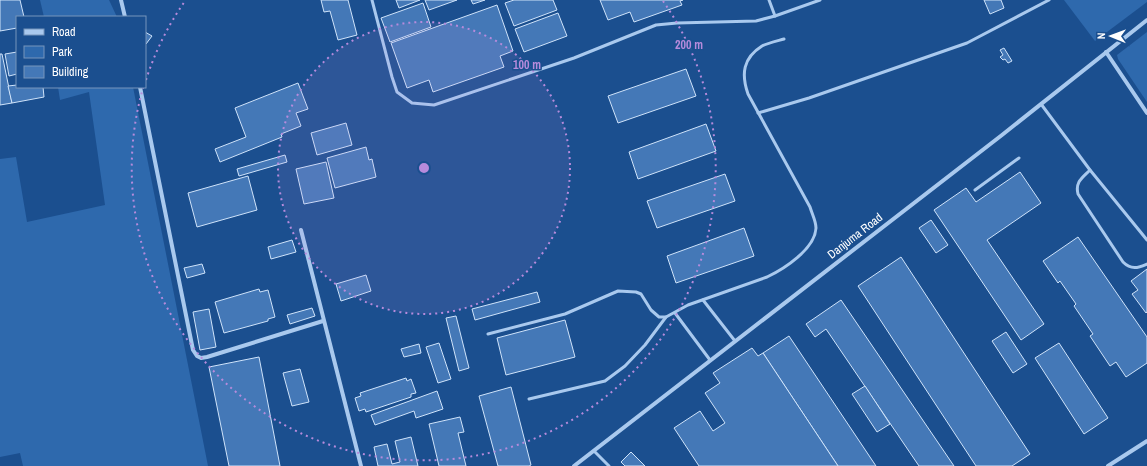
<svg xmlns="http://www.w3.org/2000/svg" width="1147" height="466" font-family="'Archivo Narrow',sans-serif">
<rect width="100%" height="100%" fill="#1b4f8f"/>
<!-- green -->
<g fill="#2e69ad">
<polygon points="40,0 109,0 117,17 44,17"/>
<polygon points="1064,0 1147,0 1147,2 1095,41"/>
<polygon points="1147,32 1147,102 1118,59 1117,55"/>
<polygon points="58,87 133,87 208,466 23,466 20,453 0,457 0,159 16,157 27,222 105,205 89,92 60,100"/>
</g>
<!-- building -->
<g fill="#4478b7" stroke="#cfe3fa">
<polygon points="0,0 20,0 24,17 17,17 17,28 0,31"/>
<polygon points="321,0 348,0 357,35 338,40 330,11 324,12"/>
<polygon points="396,0 420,0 399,8"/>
<polygon points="425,0 457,0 429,10"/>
<polygon points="471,0 485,0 473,4"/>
<polygon points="514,0 553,0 557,10 514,26 505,3"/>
<polygon points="600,0 683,0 680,1 682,5 634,22 630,12 608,20"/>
<polygon points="984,0 1001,0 1004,8 990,14"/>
<polygon points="423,3 431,27 390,42 381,18"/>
<polygon points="497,5 513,51 500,56 504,67 433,92 429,80 407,88 391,43"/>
<polygon points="558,13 567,36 524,52 515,29"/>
<polygon points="145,32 152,36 146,44 145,43"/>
<polygon points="1004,48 1012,61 1008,63 1005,59 1003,60 1000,57 1003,55 1000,50"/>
<polygon points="17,52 17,74 9,76 5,54"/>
<polygon points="0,54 2,54 12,103 0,105"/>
<polygon points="686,69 696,96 618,123 608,96"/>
<polygon points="298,83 308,109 296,113 301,126 281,134 282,137 220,162 215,149 246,137 235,108"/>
<polygon points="17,85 17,87 43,87 44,97 12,103 8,86"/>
<polygon points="346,123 352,145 317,155 311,133"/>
<polygon points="706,124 716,151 638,179 629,152"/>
<polygon points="366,147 369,160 372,159 376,177 335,188 327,158"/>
<polygon points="285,155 287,162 239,176 237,169"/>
<polygon points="326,162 334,198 304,204 296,169"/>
<polygon points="1020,172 1041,203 987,240 1044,324 1021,340 934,210 966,188 976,202"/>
<polygon points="725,174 735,201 657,228 647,201"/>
<polygon points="248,176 257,210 197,227 188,193"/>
<polygon points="931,220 948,245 936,253 919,228"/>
<polygon points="744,228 754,256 676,283 667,256"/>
<polygon points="1078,237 1147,337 1147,363 1126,377 1116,362 1110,366 1090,336 1093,334 1074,306 1076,304 1060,281 1058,283 1043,261"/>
<polygon points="292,240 296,252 271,259 268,247"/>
<polygon points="901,257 1030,454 1012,466 976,466 858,286"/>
<polygon points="202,264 205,273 187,278 184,268"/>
<polygon points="1147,269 1147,312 1146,313 1132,294 1138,290 1131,281"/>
<polygon points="366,275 371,291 341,301 336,284"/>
<polygon points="259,289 260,292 268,290 275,317 268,319 268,321 224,333 215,302"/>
<polygon points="537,292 540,302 475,320 472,309"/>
<polygon points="841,300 954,466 919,466 826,329 815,337 806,324"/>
<polygon points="312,308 315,316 290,324 287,315"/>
<polygon points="209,309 216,347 200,350 193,312"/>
<polygon points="456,316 469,368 459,371 446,318"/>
<polygon points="565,320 575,357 506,375 497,338"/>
<polygon points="1006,332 1027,364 1013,373 992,341"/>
<polygon points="789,336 876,466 838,466 763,353"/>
<polygon points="439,343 451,379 438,383 426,347"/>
<polygon points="1059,343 1108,418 1084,434 1035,358"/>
<polygon points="419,344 421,353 404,357 401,349"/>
<polygon points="752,348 758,356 763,353 838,466 699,466 674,428 700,411 713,431 725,423 705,393 720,383 713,373"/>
<polygon points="259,357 280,466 229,466 209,367"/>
<polygon points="300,369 309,402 292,406 283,373"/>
<polygon points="406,378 407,381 411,379 416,393 411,394 411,397 366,412 365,409 359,411 355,398 361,396 360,393"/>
<polygon points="865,386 890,424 877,432 852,394"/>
<polygon points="511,387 531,465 529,466 498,466 479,396"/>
<polygon points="437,391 443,409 416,418 414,411 375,425 371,415"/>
<polygon points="460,417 464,432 458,433 466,466 439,466 429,424"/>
<polygon points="411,437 418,466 378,466 374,447 387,444 392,464 400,462 395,441"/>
<polygon points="631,452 645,466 625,466 621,462"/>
</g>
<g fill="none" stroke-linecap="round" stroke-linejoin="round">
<!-- service -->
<g stroke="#a9c9ee" stroke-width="3">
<polyline points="372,0 392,77 397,92 412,103 434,105 574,58 656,25 677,23 756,21 775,16 820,0"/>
<polyline points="769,0 775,16"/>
<polyline points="1041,104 1090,170 1147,240"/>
<polyline points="758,113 809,98 967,43 1049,0"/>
<path d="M 1090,170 C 1082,178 1075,182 1078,194 L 1123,262 C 1131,270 1138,268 1147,264"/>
<polyline points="975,190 1019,158"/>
<polyline points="703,300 735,341"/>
<polyline points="675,313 710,360"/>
<path d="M 488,334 L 565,314 L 618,291 L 636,292 L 641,294 L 651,310 L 659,317 L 666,317 L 688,305 L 767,277 C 784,269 815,249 816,228 C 816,221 812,214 810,207 L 748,94 C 741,74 743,58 762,46 C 768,43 777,41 784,39"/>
<polyline points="529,399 605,381 625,366 645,345 666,317"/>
<polyline points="594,451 609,466"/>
</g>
<!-- minor -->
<g stroke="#a9c9ee" stroke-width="4">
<polyline points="121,0 125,17"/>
<polyline points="1106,52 1147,113"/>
<polyline points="140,87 193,350 197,356 201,358 207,357 323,321"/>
<polyline points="301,230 361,466"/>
<polyline points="574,466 1002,135 1147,20"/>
<polyline points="1108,466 1147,441"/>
</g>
</g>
<!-- distance rings -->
<circle cx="424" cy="168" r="146" fill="#b68bdc" fill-opacity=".12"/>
<g fill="none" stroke="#b68bdc" stroke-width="2" stroke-dasharray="2 4">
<circle cx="424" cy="168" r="146"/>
<path d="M146 80A292 292 0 0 1 185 1M663 1A292 292 0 1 1 143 88"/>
</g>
<g text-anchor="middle" stroke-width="3" stroke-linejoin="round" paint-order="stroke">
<!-- street labels -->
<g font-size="12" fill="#fff" stroke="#1b4f8f">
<text transform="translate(855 236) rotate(-38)" y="4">Danjuma Road</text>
</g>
</g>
<circle cx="424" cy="168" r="6" fill="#b68bdc" stroke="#1b4f8f" stroke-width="2"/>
<g font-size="12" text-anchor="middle" font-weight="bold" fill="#b68bdc" stroke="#1b4f8f" stroke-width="3" stroke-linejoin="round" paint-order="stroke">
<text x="689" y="49">200 m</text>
<text x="527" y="69">100 m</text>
</g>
<!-- legend -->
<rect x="16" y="16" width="130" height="72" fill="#1b4f8f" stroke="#7695bc"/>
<rect x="24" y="29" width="20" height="6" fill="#a9c9ee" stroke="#7695bc"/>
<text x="52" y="36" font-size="12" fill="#ffffff">Road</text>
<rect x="24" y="46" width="20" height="12" fill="#2e69ad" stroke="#7695bc"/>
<text x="52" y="56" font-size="12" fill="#ffffff">Park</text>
<rect x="24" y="66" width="20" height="12" fill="#4478b7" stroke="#7695bc"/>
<text x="52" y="76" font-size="12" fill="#ffffff">Building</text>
<!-- north arrow -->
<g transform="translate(1111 36) rotate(271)" stroke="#1b4f8f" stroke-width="3" paint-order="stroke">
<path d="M0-3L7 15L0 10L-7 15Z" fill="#ffffff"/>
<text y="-6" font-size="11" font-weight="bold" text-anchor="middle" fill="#ffffff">N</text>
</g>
</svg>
